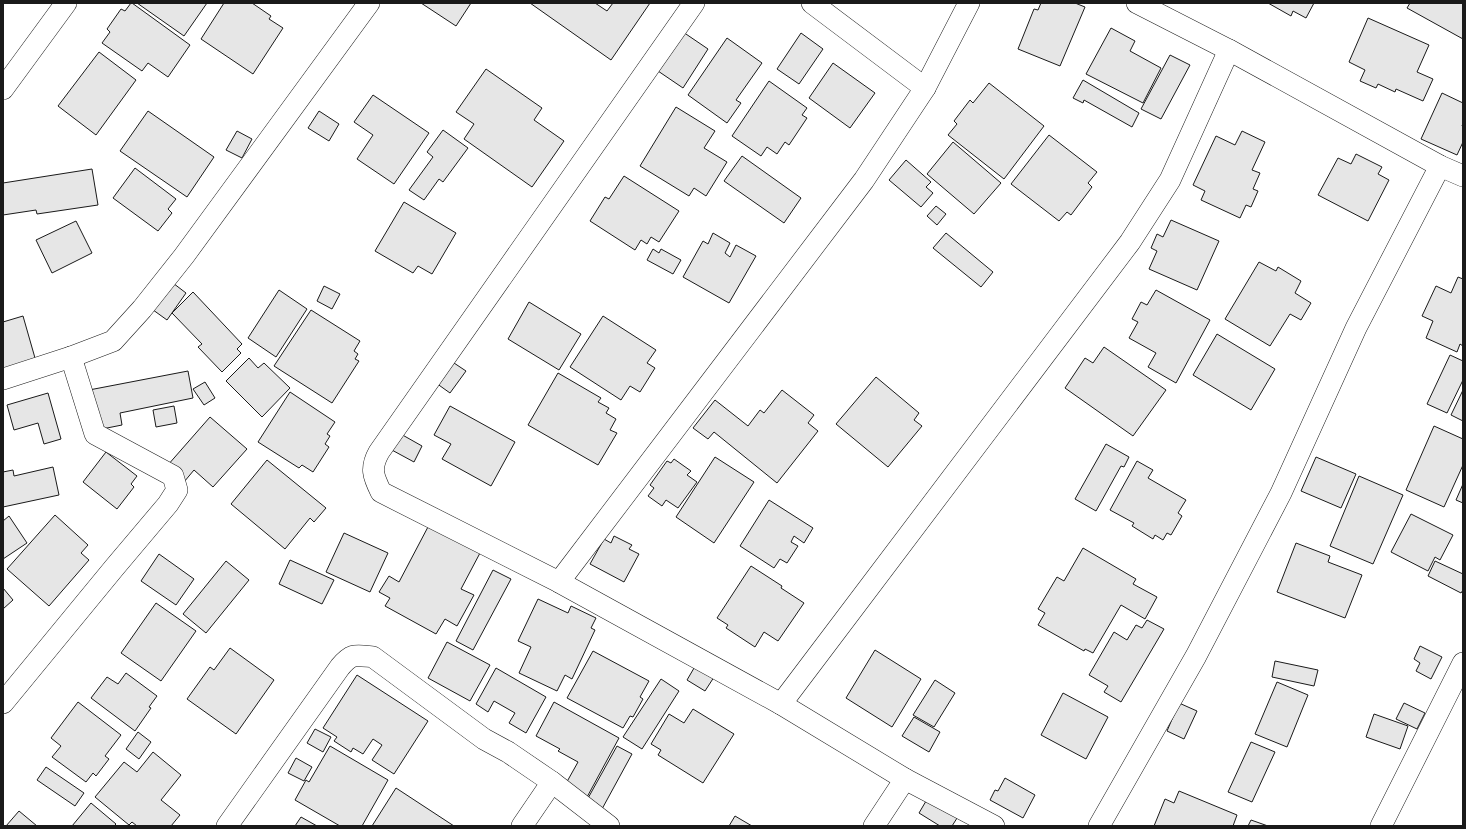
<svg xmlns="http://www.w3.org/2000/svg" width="1466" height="829" font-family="'Roboto Condensed',sans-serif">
<rect width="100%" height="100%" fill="#fff"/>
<!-- building -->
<g fill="#e6e6e6" stroke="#1a1a1a">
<polygon points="131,3 132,3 190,45 168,77 148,63 142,71 102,43 110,32 107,29 121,9 125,11"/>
<polygon points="137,3 207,3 184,36"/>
<polygon points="224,3 252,3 271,16 269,19 283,28 253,74 201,39"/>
<polygon points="421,3 471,3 456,26"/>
<polygon points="530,3 595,3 607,11 613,3 650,3 611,60"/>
<polygon points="1041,3 1075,3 1085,7 1060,66 1018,49 1034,9 1038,10"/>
<polygon points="1268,3 1314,3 1306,18 1293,11 1291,16"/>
<polygon points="1410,3 1463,3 1463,39 1407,8"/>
<polygon points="1368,18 1429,45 1417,72 1433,79 1423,101 1396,89 1395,92 1378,84 1376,88 1360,81 1365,70 1349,62"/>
<polygon points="1111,28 1135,41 1130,51 1161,68 1143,103 1086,74"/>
<polygon points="683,32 708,49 683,88 658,71"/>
<polygon points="801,33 823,49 799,84 777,69"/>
<polygon points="727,38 762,63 736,100 741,103 727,123 688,95"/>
<polygon points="99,52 136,80 96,135 58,106"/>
<polygon points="1170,55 1190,65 1161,119 1141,109"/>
<polygon points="833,63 875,93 850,128 809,98"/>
<polygon points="486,69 542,108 534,120 564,141 532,187 464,139 474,124 456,112"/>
<polygon points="1083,80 1139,113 1132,127 1084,100 1083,103 1073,98"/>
<polygon points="769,81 807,108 802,115 807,118 789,145 785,142 777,154 767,147 761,156 732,136"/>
<polygon points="989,83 1044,126 1004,179 948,135 957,124 954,121 970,100 973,103"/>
<polygon points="1442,93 1463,103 1463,123 1462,126 1463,127 1463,142 1457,155 1421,139"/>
<polygon points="373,95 429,133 394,184 357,159 373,135 354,122"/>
<polygon points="676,107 715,131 704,148 727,162 706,196 694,188 689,196 640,166"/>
<polygon points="148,111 214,157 187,197 120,151"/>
<polygon points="319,111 339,124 329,141 308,128"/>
<polygon points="443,130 468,148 443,182 439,179 424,200 409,190 433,157 427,152"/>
<polygon points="237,131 252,139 242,158 226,150"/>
<polygon points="1242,131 1265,142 1252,170 1260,173 1253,189 1258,191 1251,207 1246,205 1240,218 1201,200 1205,191 1193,185 1216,136 1235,145"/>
<polygon points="1049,135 1097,172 1088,183 1092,187 1071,215 1067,212 1059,221 1011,184"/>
<polygon points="953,142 1001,183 974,214 927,174"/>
<polygon points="1356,154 1382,167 1378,174 1389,180 1368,221 1318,195 1338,158 1351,164"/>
<polygon points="742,156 801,198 784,223 724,181"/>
<polygon points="906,160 931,182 926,187 933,193 921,207 889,180"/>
<polygon points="135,168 176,199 168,209 172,213 158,231 113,198"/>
<polygon points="92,169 98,205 37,214 36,210 3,215 3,183"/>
<polygon points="624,176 679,211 659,242 651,237 647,244 641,240 635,250 590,221 605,197 609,199"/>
<polygon points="404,202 456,233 432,274 418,266 413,273 375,251"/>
<polygon points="936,206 946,214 937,225 927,216"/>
<polygon points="1171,220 1219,241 1197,290 1149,269 1157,251 1151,248 1157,234 1163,237"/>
<polygon points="76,221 92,253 52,273 36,240"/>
<polygon points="713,233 730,243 725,253 730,257 736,245 756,256 729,303 683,277 703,241 708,244"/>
<polygon points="946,233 993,272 981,287 933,248"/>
<polygon points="653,249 659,253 661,249 681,260 673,274 647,260"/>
<polygon points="1259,262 1276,271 1278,267 1301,281 1295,293 1311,303 1301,320 1290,314 1270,346 1225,319"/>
<polygon points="1458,277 1463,279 1463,346 1460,344 1457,352 1426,338 1433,321 1422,316 1436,286 1451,293"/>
<polygon points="169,280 186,293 167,320 149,307"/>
<polygon points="324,286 340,294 332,309 317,301"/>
<polygon points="279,290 307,309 276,357 248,338"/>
<polygon points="1156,290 1210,320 1176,383 1148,367 1156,353 1129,338 1138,322 1132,319 1141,302 1147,305"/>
<polygon points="193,292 242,344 237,349 241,353 222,372 198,347 202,344 172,313"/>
<polygon points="529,302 581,334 559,370 508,339"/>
<polygon points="311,310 360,341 354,351 358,354 355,359 359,361 332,403 274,366"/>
<polygon points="23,316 35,358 3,371 3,322"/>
<polygon points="603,316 656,350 647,363 655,368 640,392 630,386 621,400 570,367"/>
<polygon points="1217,334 1275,369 1251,410 1193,375"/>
<polygon points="1104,347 1166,390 1133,436 1065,388 1085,358 1093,363"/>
<polygon points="1450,355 1463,361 1463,380 1447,413 1427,404"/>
<polygon points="249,358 258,368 264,363 290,388 262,417 226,381"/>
<polygon points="451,361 466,371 450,393 436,383"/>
<polygon points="188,371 193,398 120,413 122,425 97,430 89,390"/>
<polygon points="558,373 601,398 598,402 609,408 606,413 616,419 610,430 617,433 598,465 528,425"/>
<polygon points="876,377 919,413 914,420 922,426 888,467 836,424"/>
<polygon points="205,382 215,398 204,405 193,389"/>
<polygon points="782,390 814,415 808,423 818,431 777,483 714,432 708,439 693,428 715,400 748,426 760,410 764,413"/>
<polygon points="1463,390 1463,421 1451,415"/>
<polygon points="290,392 335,422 327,434 330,436 325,444 329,447 313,472 302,465 299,468 258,442"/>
<polygon points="48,393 61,439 44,444 38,423 14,430 7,405"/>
<polygon points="174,406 177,423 156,427 153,410"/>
<polygon points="450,406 515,442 491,486 442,459 451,444 434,435"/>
<polygon points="210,417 247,449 213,487 194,470 184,482 167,466"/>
<polygon points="1434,426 1463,439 1463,465 1444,507 1406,490"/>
<polygon points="399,433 422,446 414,462 390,449"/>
<polygon points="1106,444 1129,457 1124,467 1121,466 1096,511 1075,499"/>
<polygon points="106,452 137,476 131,484 134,487 117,509 83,482"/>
<polygon points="715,457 754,482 714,543 676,517"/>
<polygon points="1316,457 1356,474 1341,508 1301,491"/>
<polygon points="674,459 691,471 687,475 697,482 678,508 666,500 662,506 648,496 654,488 650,485 667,461 671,463"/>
<polygon points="267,460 326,508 314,522 310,518 285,549 231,504"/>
<polygon points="1137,461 1153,470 1148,478 1186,500 1178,513 1182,516 1171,535 1167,533 1163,540 1155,535 1153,539 1132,526 1134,523 1110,510"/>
<polygon points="53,467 59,495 3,507 3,472 13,470 14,476"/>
<polygon points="1359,476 1403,495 1373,564 1330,546"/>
<polygon points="1463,484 1463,503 1456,500"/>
<polygon points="769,500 813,528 804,543 794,536 791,542 798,546 787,563 780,559 774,568 740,546"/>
<polygon points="1411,514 1453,535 1440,560 1435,557 1428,571 1391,552"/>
<polygon points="55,515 88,545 81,553 89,560 49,606 7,569"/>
<polygon points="9,516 27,543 3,559 3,521"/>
<polygon points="429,525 480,553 461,589 474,595 457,626 445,619 436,634 385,606 390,598 379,592 389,576 399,582"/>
<polygon points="344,533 388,553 370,592 326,572"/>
<polygon points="614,536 632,545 629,549 639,554 624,582 590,564 604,539 611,543"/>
<polygon points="1296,543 1330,556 1328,562 1362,575 1345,618 1277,592"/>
<polygon points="1083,548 1136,579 1133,584 1157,597 1145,619 1121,605 1093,653 1085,649 1084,651 1038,625 1045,613 1038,609 1057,577 1064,581"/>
<polygon points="159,554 194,579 176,605 141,581"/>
<polygon points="290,560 334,580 322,604 279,584"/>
<polygon points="226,561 249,580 206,633 183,614"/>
<polygon points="1435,561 1463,574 1463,590 1461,593 1428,576"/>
<polygon points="751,566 782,586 781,588 804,603 778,641 764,632 755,647 726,628 728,625 717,618"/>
<polygon points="493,570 511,579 473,650 456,641"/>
<polygon points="3,588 13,600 3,609"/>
<polygon points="538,599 568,613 571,606 596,618 591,628 595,630 572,679 565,675 557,691 519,673 531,647 518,641"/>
<polygon points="156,603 196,631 161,681 121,653"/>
<polygon points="1147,620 1164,629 1121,702 1104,692 1108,686 1089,675 1114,632 1127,640 1136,625 1142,628"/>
<polygon points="447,642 490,665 470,701 428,678"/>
<polygon points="1420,646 1442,657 1431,679 1416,671 1420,663 1414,659"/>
<polygon points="230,648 274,680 236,734 187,699 210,667 214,670"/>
<polygon points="875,650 921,679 892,727 846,698"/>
<polygon points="593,651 649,681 640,697 643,699 633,717 630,716 623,728 567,698"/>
<polygon points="1275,661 1318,670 1314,686 1272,677"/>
<polygon points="697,663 716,674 705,691 687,680"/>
<polygon points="496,668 546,697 526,733 509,723 515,713 494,701 488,712 476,704"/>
<polygon points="126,673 157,696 149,707 151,708 135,731 91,698 107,677 118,684"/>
<polygon points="357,675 428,721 394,774 372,760 382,745 373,739 363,754 353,748 351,752 334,741 337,737 323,728"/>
<polygon points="661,679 679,691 642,749 623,737"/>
<polygon points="935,680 955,693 934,727 913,715"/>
<polygon points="1277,682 1308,695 1287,747 1255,734"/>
<polygon points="1063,693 1108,717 1086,759 1041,735"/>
<polygon points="78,702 121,735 105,756 109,759 96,776 93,773 86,782 52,757 61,746 51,738"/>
<polygon points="554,702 619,738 586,799 564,787 578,762 558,751 560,749 536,736"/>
<polygon points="1179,703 1197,711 1184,739 1167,731"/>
<polygon points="1404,703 1425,713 1417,729 1396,719"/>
<polygon points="693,709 734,734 703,783 658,755 661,750 651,744 669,714 684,723"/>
<polygon points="1374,714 1408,726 1400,749 1366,737"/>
<polygon points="914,717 940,732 929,752 902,736"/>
<polygon points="315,729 331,737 323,752 307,743"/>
<polygon points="138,732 151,742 139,759 126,749"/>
<polygon points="1251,742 1275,752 1252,802 1228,792"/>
<polygon points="330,746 388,780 362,826 340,826 295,800 306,780 309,782"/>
<polygon points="617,746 632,754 602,809 587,800"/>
<polygon points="153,752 181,775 161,800 180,815 171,826 137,826 132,822 129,825 95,797 124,762 137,772"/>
<polygon points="296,758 312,767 304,781 288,773"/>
<polygon points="46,767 84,793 75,806 37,780"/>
<polygon points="1005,778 1035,795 1023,818 990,800 995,790 998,791"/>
<polygon points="396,788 454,826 372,826"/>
<polygon points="1179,791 1237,815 1233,826 1154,826 1165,799 1174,803"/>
<polygon points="929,796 959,815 952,826 940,826 919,813"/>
<polygon points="91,803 116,824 114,826 72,826"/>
<polygon points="19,811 37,826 6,826"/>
<polygon points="735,816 752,826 729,826"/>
<polygon points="301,817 317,826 295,826"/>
<polygon points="1251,820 1268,826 1248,826"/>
</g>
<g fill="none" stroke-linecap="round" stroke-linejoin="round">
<defs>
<g id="street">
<path d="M 694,3 L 379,452 C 370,468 373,476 381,492 L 559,582 L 781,704 L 905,779 L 994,826"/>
<polyline points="812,3 925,88"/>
<polyline points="1137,3 1229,50 1440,166 1463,176"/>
<polyline points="3,89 66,3"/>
<polyline points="3,379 71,357 113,341 142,309 184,256 369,3"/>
<polyline points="559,582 864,180 925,88 969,3"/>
<polyline points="3,703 114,568 168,504 177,490 173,476 95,434 71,357"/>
<polyline points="781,704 1130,242 1170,180 1229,50"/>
<polyline points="552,782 609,826"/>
<path d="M 227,826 L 340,667 C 352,653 355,655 373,657 L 484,739 L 508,752 L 552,782 L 522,826"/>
<polyline points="874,826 905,779"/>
<polyline points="1099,826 1196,656 1281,493 1356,328 1440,166"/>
<polyline points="1381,826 1463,663"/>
</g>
</defs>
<!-- street casing -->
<use href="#street" stroke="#1a1a1a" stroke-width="22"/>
<!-- street -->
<use href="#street" stroke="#fff" stroke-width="21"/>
</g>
<!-- border -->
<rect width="1466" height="829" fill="none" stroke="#1a1a1a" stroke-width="8"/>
</svg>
